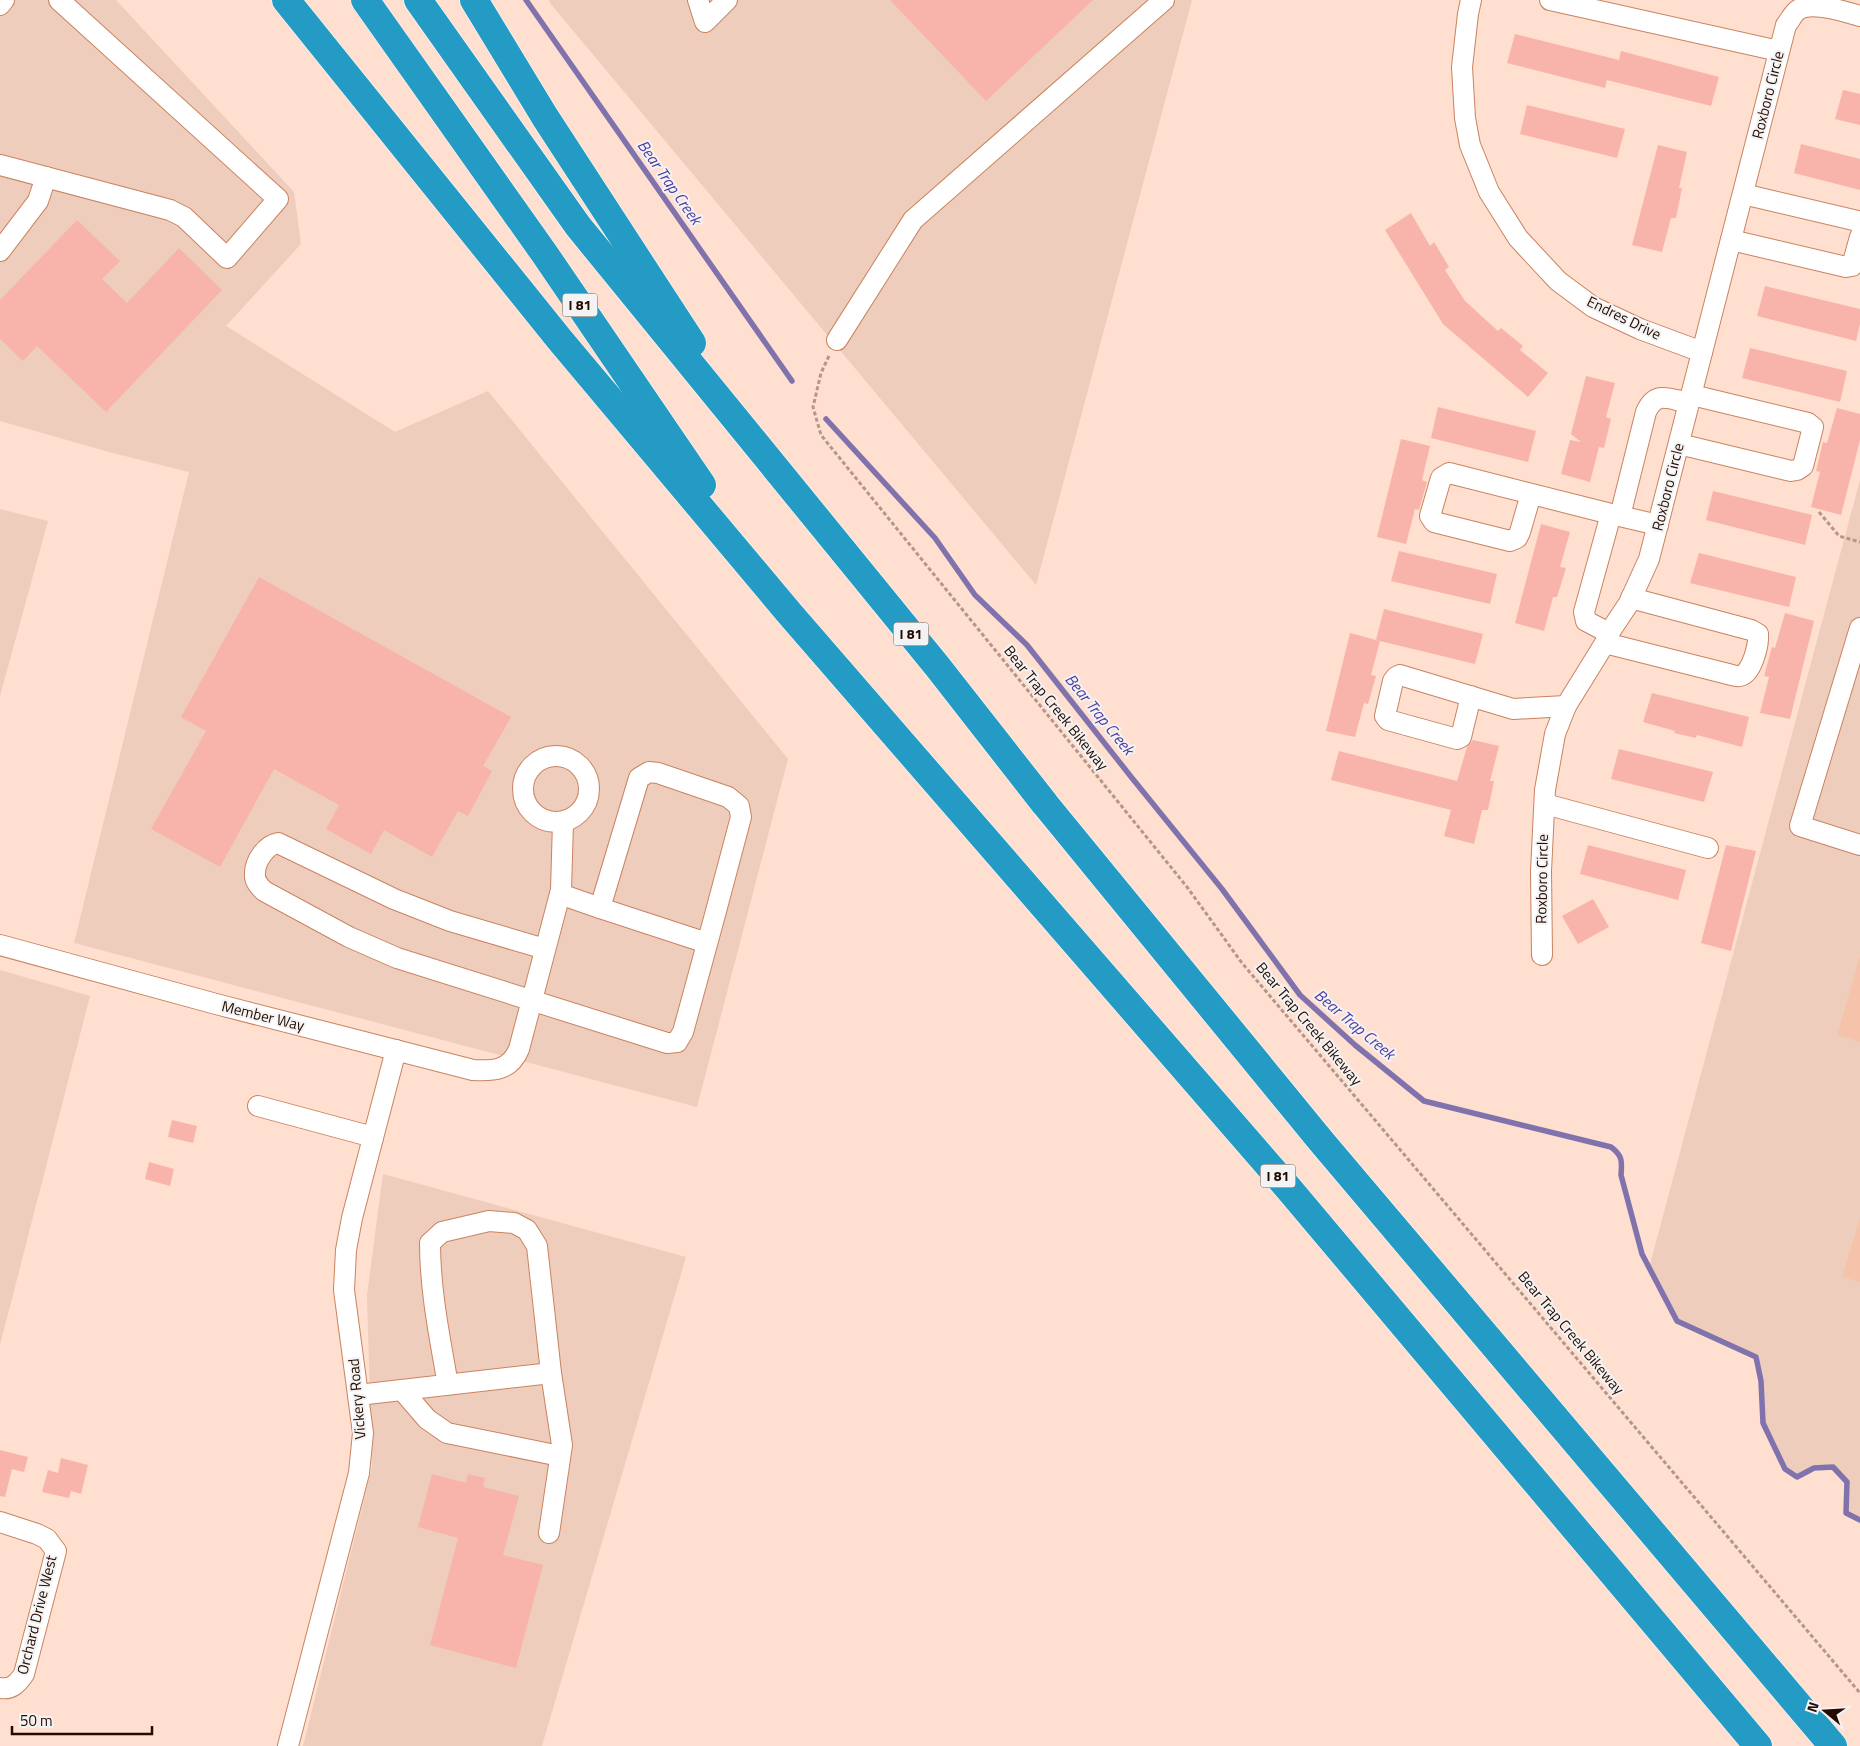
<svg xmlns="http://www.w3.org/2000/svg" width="1860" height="1746" font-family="'Titillium Web',sans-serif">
<rect width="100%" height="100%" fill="#fedfd0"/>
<!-- built -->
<g fill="#efcdbd">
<polygon points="0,0 116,0 294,192 301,244 226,326 395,432 488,391 788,759 697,1107 74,943 189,472 109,452 0,421"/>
<polygon points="549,0 1192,0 1036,585 550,3"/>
<polygon points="1860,480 1860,1520 1846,1513 1847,1482 1833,1467 1814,1468 1797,1477 1785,1469 1763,1423 1761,1381 1756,1357 1677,1321 1649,1268"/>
<polygon points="0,509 48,521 0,696"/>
<polygon points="0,970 90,996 0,1345"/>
<polygon points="383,1174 686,1257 542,1746 303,1746 372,1467 367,1295"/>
</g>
<!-- green -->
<g fill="#f5c3aa">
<polygon points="1860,956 1860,1042 1837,1035"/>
<polygon points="1860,1218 1860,1282 1842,1277"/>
</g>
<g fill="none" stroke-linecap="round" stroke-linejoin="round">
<!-- stream -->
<g stroke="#8072ac" stroke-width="5.5">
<polyline points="526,0 792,381"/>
<path d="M 826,419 L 935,538 L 975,595 L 1027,645 L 1132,778 L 1222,889 L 1300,995 L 1355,1045 L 1424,1101 L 1611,1147 C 1623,1156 1622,1162 1621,1175 L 1642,1254 L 1677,1321 L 1756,1357 L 1761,1381 L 1763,1423 L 1785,1469 L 1797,1477 L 1814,1468 L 1833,1467 L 1847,1482 L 1846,1513 L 1860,1520"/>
</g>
</g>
<!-- building -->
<g fill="#f8b4aa">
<polygon points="890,0 1093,0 986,101"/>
<polygon points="1515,34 1619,60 1621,51 1719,77 1711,106 1607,80 1605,88 1507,63"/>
<polygon points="1843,90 1860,94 1860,125 1835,119"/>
<polygon points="1527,105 1625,129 1617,158 1520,134"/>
<polygon points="1801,144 1860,159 1860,190 1794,173"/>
<polygon points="1658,145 1687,152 1679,188 1682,188 1676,218 1671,218 1662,252 1632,245"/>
<polygon points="1411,213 1430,246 1434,242 1449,267 1445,270 1465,301 1498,331 1501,328 1523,346 1520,350 1548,373 1528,397 1443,324 1385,230"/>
<polygon points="77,220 120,261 102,279 127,303 179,248 222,290 106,412 37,346 23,361 0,339 0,300"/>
<polygon points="1765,286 1860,309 1860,324 1856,341 1757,316"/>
<polygon points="1750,348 1847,371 1840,402 1742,378"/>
<polygon points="1586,376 1615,383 1606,417 1611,419 1604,448 1599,447 1590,482 1561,474 1570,440 1581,442 1571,434"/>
<polygon points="1438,407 1536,431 1528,462 1431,438"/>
<polygon points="1837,408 1860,414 1860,440 1841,515 1811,507 1820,472 1816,471 1823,442 1827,443"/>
<polygon points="1401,439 1430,446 1422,480 1427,482 1419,510 1415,509 1406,544 1377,537"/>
<polygon points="1713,491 1812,515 1805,545 1706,520"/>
<polygon points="1541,524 1570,532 1560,567 1566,568 1557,597 1553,597 1544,631 1515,623"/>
<polygon points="1399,551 1497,574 1490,604 1391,581"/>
<polygon points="1699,553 1796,577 1789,607 1690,583"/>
<polygon points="259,577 511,717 483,766 492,771 468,816 458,811 432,857 384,830 371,854 326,829 339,805 274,769 220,867 151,829 206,731 181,717"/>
<polygon points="1384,609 1483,634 1475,664 1376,640"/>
<polygon points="1785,613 1814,621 1790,719 1760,713 1769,677 1764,676 1772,647 1775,648"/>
<polygon points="1350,633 1380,641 1371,675 1376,676 1368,704 1364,703 1355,737 1326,731"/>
<polygon points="1652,693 1749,717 1742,747 1697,735 1696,738 1674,733 1675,731 1643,722"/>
<polygon points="1473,740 1499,746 1490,781 1494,781 1488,810 1482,810 1474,844 1444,836 1451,810 1331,780 1339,751 1457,781 1467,747"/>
<polygon points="1619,749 1713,772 1704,802 1611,779"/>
<polygon points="1588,845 1686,870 1678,900 1580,874"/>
<polygon points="1726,845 1756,851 1731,951 1701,943"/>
<polygon points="1593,899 1609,927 1578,944 1562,916"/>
<polygon points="172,1120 197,1126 193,1143 168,1137"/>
<polygon points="149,1162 174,1169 170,1186 145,1179"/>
<polygon points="0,1450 28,1457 24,1472 12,1469 5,1497 0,1496"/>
<polygon points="61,1458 88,1465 81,1494 71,1491 69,1498 42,1492 48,1470 58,1473"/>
<polygon points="432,1474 466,1483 468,1474 485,1478 483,1487 519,1496 503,1555 543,1565 516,1668 430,1645 458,1538 418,1527"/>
</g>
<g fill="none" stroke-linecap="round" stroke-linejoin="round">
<defs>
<g id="minor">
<polyline points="698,0 705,22 727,0"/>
<polyline points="1471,0 1468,14 1462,67 1465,118 1470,145 1489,192 1518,238 1558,281 1593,307 1640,329 1702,352"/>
<polyline points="1550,0 1779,51"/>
<polyline points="0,5 4,0"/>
<polyline points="0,165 170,210 184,217 227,258 278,199 59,0"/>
<polyline points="1743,194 1858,221 1860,225"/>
<polyline points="1731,240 1846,267 1852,266 1860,237"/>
<polyline points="0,251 38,201 46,177"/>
<polyline points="837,340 913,220 1164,0"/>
<polyline points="1679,444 1791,471 1797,470 1803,466 1813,427 1808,423 1692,395"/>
<polyline points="1531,494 1520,532 1517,538 1510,541 1434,522 1430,516 1441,478 1449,473 1611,514"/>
<path d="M 1620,516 L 1646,412 C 1656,390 1669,399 1689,403"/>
<polyline points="1860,628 1800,826 1860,845"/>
<polyline points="1609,633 1586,621 1584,612 1611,514 1658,525"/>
<path d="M 1605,643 L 1732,675 C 1735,676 1738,677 1740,676 C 1752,674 1759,644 1758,634 L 1751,630 L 1631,598"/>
<polyline points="1471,696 1461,737 1457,739 1388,720 1385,716 1393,681 1396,677 1400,675 1513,709 1566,706"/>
<circle cx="556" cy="789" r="33"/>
<polyline points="1545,804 1708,848"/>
<polyline points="560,894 600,908"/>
<path d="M 0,945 L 216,1004 L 473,1070 C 493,1071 510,1071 519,1049 L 561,890 L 563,822"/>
<path d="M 545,949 L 450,921 L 394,899 L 278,843 C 266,845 255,861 255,873 C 254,881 259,886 264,891 L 349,937 L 397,958 L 667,1043 L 677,1042 L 683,1032 C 703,960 722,889 741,817 L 739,806 L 728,797 L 658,773 L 649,772 L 639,778 L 600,908 L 707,943"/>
<path d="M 1542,955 L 1541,871 L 1545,790 L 1555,734 L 1566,706 L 1605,643 L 1609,633 L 1629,603 L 1649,559 L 1786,25 C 1790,21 1793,13 1798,10 C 1812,0 1845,12 1860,16"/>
<polyline points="258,1106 373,1137"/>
<polyline points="402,1390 427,1419 447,1433 560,1456"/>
<path d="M 358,1395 L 551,1373 L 537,1246 L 527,1230 L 514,1223 L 489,1221 L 442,1232 L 430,1243 C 430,1291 440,1339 448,1385"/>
<path d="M 0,1522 L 37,1534 L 47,1539 L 56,1551 L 24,1674 C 18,1683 12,1690 0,1688"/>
<polyline points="549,1533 562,1445 551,1373"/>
<polyline points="288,1746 359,1473 363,1433 344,1290 346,1250 352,1218 396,1050"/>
</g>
<g id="highway">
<polyline points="286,0 560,340 790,614 1289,1189 1758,1746"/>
<polyline points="365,0 544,253 702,485"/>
<polyline points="418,0 578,226 937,666 1045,804 1321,1141 1833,1746"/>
<polyline points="474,0 545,117 692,343"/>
</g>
</defs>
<!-- minor casing -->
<use href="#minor" stroke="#ca835f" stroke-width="22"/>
<!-- highway casing -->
<use href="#highway" stroke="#fff" stroke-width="29"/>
<!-- path -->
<g stroke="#b4978a" stroke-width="3" stroke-dasharray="4 2.5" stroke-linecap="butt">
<polyline points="829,356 821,373 813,407 821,435 1187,887 1242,963 1860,1693"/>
<polyline points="1819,512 1839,536 1860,542"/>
</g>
<!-- minor -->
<use href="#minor" stroke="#fff" stroke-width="20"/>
<!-- highway -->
<use href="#highway" stroke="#249bc4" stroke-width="28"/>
</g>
<g text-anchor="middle" stroke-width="4" stroke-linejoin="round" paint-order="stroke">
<!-- shield labels -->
<g fill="#f3f3f3" stroke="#63514a" stroke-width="1">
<rect x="562.5" y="293.5" width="35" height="23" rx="4"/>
<rect x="893.5" y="622.5" width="35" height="23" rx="4"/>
<rect x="1260.5" y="1164.5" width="35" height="23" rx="4"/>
</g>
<g font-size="14" font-weight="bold" fill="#250b01">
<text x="580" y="310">I 81</text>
<text x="911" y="639">I 81</text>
<text x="1278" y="1181">I 81</text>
</g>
<!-- street labels -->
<g font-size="15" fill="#250b01" stroke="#f3f3f3">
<text transform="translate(1768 95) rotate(-76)" y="5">Roxboro Circle</text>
<text transform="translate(1624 318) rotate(26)" y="5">Endres Drive</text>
<text transform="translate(1668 487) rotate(-76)" y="5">Roxboro Circle</text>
<text transform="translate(1056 708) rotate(51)" y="5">Bear Trap Creek Bikeway</text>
<text transform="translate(1542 879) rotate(-89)" y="5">Roxboro Circle</text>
<text transform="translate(263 1016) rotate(14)" y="5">Member Way</text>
<text transform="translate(1309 1024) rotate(50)" y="5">Bear Trap Creek Bikeway</text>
<text transform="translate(1571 1333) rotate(50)" y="5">Bear Trap Creek Bikeway</text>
<text transform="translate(357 1399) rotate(-95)" y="5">Vickery Road</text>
<text transform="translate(37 1615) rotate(-76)" y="5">Orchard Drive West</text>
</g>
<!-- water labels -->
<g font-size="16" font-style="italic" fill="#4f3b9f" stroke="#f3f3f3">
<text transform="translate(670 182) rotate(55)" y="6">Bear Trap Creek</text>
<text transform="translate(1100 714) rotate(51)" y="6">Bear Trap Creek</text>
<text transform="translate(1355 1024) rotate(40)" y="6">Bear Trap Creek</text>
</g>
</g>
<!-- north arrow -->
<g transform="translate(1825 1711) rotate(288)" stroke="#f3f3f3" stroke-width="4" paint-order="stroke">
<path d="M0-4L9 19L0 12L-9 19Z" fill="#250b01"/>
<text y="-8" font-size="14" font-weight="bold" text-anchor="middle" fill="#250b01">N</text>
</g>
<!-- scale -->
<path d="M12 1726v8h140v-8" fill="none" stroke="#250b01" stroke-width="2.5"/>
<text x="20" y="1726" font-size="15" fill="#250b01" stroke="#f3f3f3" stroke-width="4" paint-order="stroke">50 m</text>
</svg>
